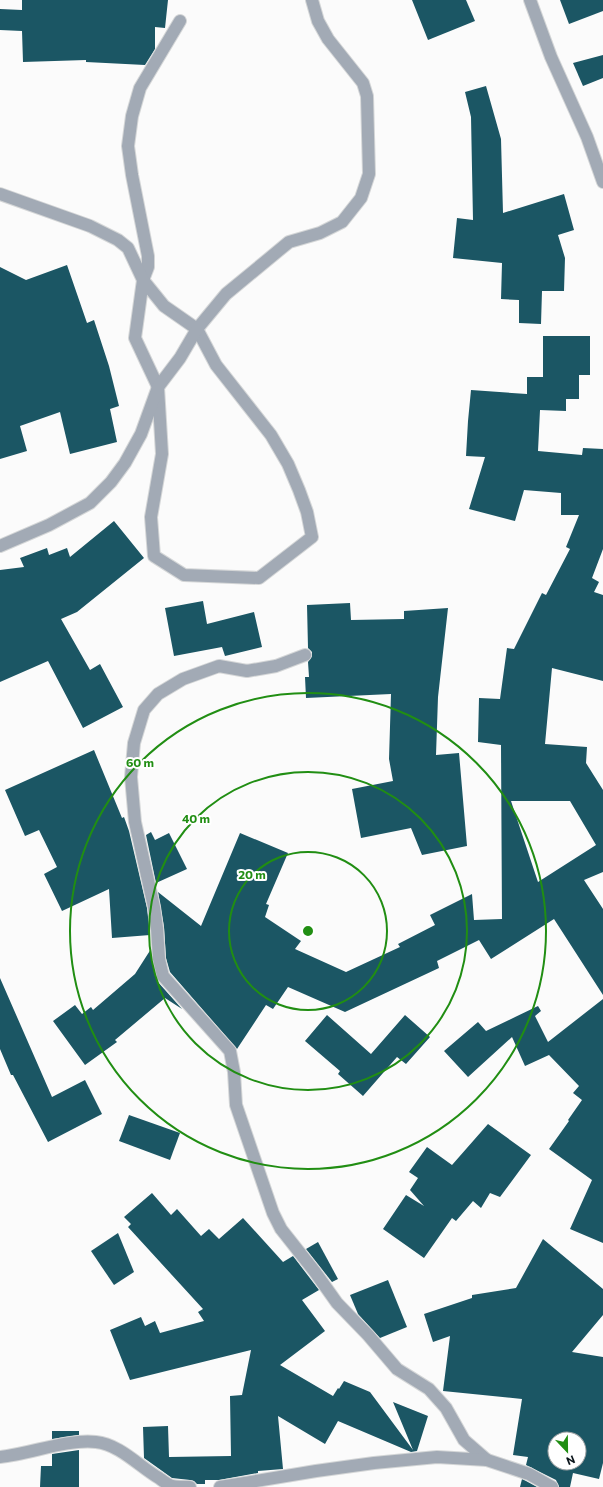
<svg xmlns="http://www.w3.org/2000/svg" width="603" height="1487" font-family="Commissioner,sans-serif">
<rect width="100%" height="100%" fill="#fbfbfb"/>
<!-- building -->
<g fill="#1b5664" fill-rule="evenodd">
<polygon points="22,0 168,0 165,28 155,27 155,49 145,65 86,62 86,60 23,62 22,31 0,30 0,9 22,10"/>
<polygon points="412,0 466,0 475,21 428,40"/>
<polygon points="560,0 603,0 603,11 569,24"/>
<polygon points="603,55 603,78 583,86 573,63"/>
<polygon points="486,86 501,139 503,213 564,194 574,230 558,235 565,258 564,291 542,291 541,324 519,323 519,300 501,299 502,263 453,258 457,218 473,220 471,117 465,92"/>
<polygon points="67,265 87,323 94,320 109,366 119,406 110,409 117,442 70,454 60,412 20,426 27,451 0,459 0,267 26,280"/>
<path d="M 543,336 L 590,336 L 590,375 L 579,375 L 579,399 L 566,399 L 566,411 L 540,410 L 538,451 L 582,455 L 583,448 L 603,449 L 603,549 L 592,578 L 599,582 L 594,592 L 603,595 L 603,681 L 552,668 L 545,744 L 587,747 L 586,763 L 603,790 L 603,872 L 584,880 L 603,909 L 603,995 L 554,919 L 491,959 L 479,940 L 437,961 L 439,968 L 345,1012 L 288,987 L 273,1009 L 266,1005 L 237,1049 L 170,972 L 166,958 L 164,927 L 158,892 L 201,926 L 240,833 L 288,853 L 266,904 L 269,905 L 265,917 L 301,941 L 295,949 L 346,972 L 400,947 L 398,944 L 435,925 L 430,915 L 472,894 L 474,920 L 502,919 L 501,745 L 478,742 L 479,698 L 500,699 L 507,648 L 514,649 L 542,593 L 546,595 L 570,549 L 566,547 L 579,515 L 561,515 L 561,493 L 524,490 L 515,521 L 469,509 L 485,457 L 466,456 L 468,421 L 471,390 L 527,394 L 527,377 L 543,377 ZM 511,801 L 570,801 L 596,845 L 538,882 Z"/>
<polygon points="114,521 144,558 77,612 61,619 90,670 100,664 123,707 83,728 48,661 0,682 0,570 24,567 20,558 47,548 49,555 67,548 70,557"/>
<polygon points="203,601 207,624 254,612 262,647 225,656 222,647 174,656 165,608"/>
<polygon points="350,603 351,620 404,619 404,611 448,608 438,697 436,755 459,753 467,846 422,855 411,828 361,838 352,789 393,781 389,759 391,694 306,698 305,677 309,677 308,662 312,656 312,652 308,648 307,605"/>
<polygon points="94,750 122,818 124,817 129,831 147,908 150,935 112,938 109,889 62,911 44,874 57,867 39,830 25,836 5,790"/>
<polygon points="151,832 155,840 169,833 187,869 156,883 146,835"/>
<polygon points="151,949 152,961 157,981 182,1009 165,998 115,1040 117,1042 85,1065 53,1021 75,1005 82,1014 91,1007 93,1010 135,974"/>
<polygon points="0,978 52,1097 85,1080 102,1114 48,1142 13,1075 11,1075 0,1049"/>
<polygon points="603,999 603,1243 570,1229 592,1180 549,1149 569,1121 568,1120 582,1100 573,1093 579,1086 549,1055 525,1066 512,1037 468,1077 444,1051 478,1022 486,1031 538,1006 541,1011 535,1016 548,1042"/>
<polygon points="327,1015 371,1054 405,1015 430,1037 406,1064 397,1057 363,1096 338,1074 340,1071 305,1041"/>
<polygon points="129,1115 180,1133 170,1160 119,1141"/>
<polygon points="488,1124 531,1155 500,1197 490,1193 481,1208 473,1201 456,1221 452,1218 424,1258 383,1229 406,1195 424,1206 410,1190 418,1178 409,1172 427,1147 452,1165"/>
<polygon points="152,1193 171,1215 177,1209 201,1236 209,1229 219,1239 243,1218 283,1262 293,1256 319,1290 302,1300 325,1331 280,1365 333,1396 338,1388 339,1389 344,1381 370,1392 413,1450 393,1402 428,1416 417,1451 411,1452 338,1421 325,1444 278,1416 283,1469 258,1471 258,1473 219,1480 205,1480 205,1484 197,1484 194,1481 190,1480 172,1478 144,1458 143,1427 168,1426 169,1457 231,1456 230,1396 242,1395 251,1350 130,1380 110,1330 141,1317 145,1326 155,1321 160,1333 204,1321 198,1312 203,1309 128,1227 131,1224 124,1217"/>
<polygon points="118,1233 134,1272 114,1285 91,1251"/>
<path d="M 543,1239 L 603,1289 L 603,1315 L 572,1352 L 603,1357 L 603,1463 L 599,1479 L 573,1473 L 570,1487 L 559,1487 L 556,1480 L 526,1465 L 528,1457 L 513,1455 L 522,1399 L 443,1391 L 450,1336 L 433,1342 L 424,1314 L 472,1298 L 472,1295 L 516,1288 ZM 555,1439 L 579,1439 L 579,1463 L 555,1463 Z"/>
<polygon points="318,1242 338,1279 332,1282 306,1249"/>
<polygon points="388,1280 407,1327 380,1338 358,1314 350,1295"/>
<polygon points="52,1431 79,1431 79,1435 52,1439"/>
<polygon points="79,1450 79,1487 40,1487 41,1466 52,1466 52,1454"/>
<polygon points="522,1479 526,1481 537,1487 520,1487"/>
</g>
<g fill="none" stroke-linecap="round" stroke-linejoin="round">
<defs>
<polyline id="service" points="143,280 148,267 148,256 132,175 128,146 132,116 140,88 180,21"/>
<g id="minor">
<polyline points="530,0 551,57 587,137 603,182"/>
<polyline points="0,194 90,226 118,240 128,248 143,280 164,306 197,329 216,365 271,435 288,464 299,490 307,512 312,537 259,578 184,575 154,556 151,517 162,454 158,387 135,338 143,280"/>
<polyline points="0,546 49,525 90,503 111,482 125,463 141,434 158,387 180,358 197,329 226,294 289,242 320,233 342,222 361,198 369,174 367,96 363,83 328,39 318,21 312,0"/>
<polyline points="305,655 276,666 247,671 219,666 183,679 158,694 144,710 134,743 131,777 135,822 154,907 157,928 159,959 163,976 230,1051 234,1072 236,1105 273,1213 281,1229 315,1272 337,1303 368,1335 397,1369 429,1389 446,1408 464,1440 487,1460"/>
<path d="M 0,1457 C 31,1454 65,1439 96,1442 C 119,1444 140,1467 159,1478 C 163,1481 168,1485 172,1486 C 178,1487 185,1487 190,1487"/>
<polyline points="220,1487 316,1471 374,1463 437,1457 487,1460 529,1474 552,1487"/>
</g>
</defs>
<!-- service casing -->
<use href="#service" stroke="#d4d6d7" stroke-width="14"/>
<!-- minor casing -->
<use href="#minor" stroke="#d4d6d7" stroke-width="14"/>
<!-- service -->
<use href="#service" stroke="#a2aab5" stroke-width="12"/>
<!-- minor -->
<use href="#minor" stroke="#a2aab5" stroke-width="12"/>
</g>
<!-- distance rings -->
<g fill="none" stroke="#218e13" stroke-width="2">
<circle cx="308" cy="931" r="79"/>
<circle cx="308" cy="931" r="159"/>
<circle cx="308" cy="931" r="238"/>
</g>
<circle cx="308" cy="931" r="6" fill="#218e13" stroke="#fff" stroke-width="2"/>
<g font-size="12" text-anchor="middle" font-weight="bold" fill="#218e13" stroke="#fff" stroke-width="4" stroke-linejoin="round" paint-order="stroke">
<text x="140" y="767">60 m</text>
<text x="196" y="823">40 m</text>
<text x="252" y="879">20 m</text>
</g>
<!-- north arrow -->
<g transform="translate(567 1451) rotate(158)"><circle r="19" fill="#ffffff" stroke="#9da1a3"/>
<path d="M0-3L7 15L0 10L-7 15Z" fill="#218e13"/>
<text y="-6" font-size="11" font-weight="bold" text-anchor="middle" fill="#091319">N</text>
</g>
</svg>
